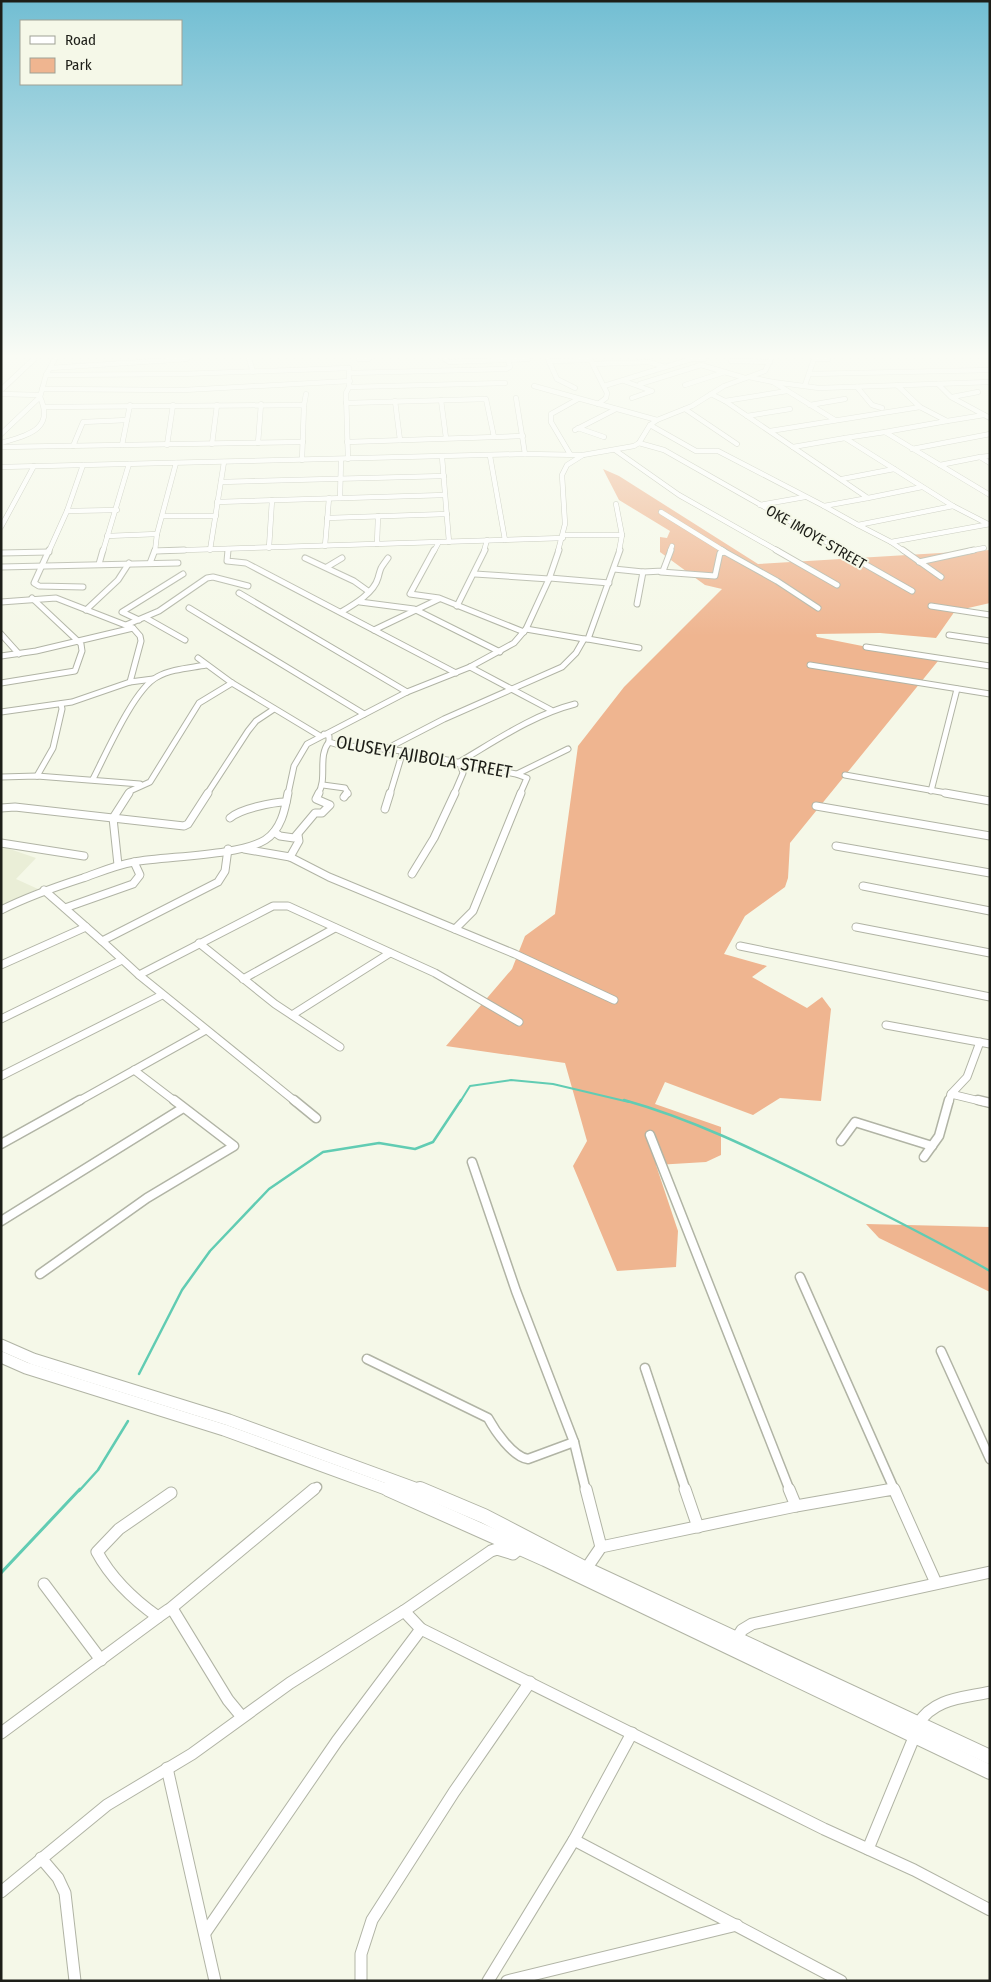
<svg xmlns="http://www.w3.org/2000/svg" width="991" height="1982" font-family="'Fira Sans Condensed',sans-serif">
<rect width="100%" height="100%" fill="#f5f8e8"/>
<!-- built -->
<polygon fill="#eaeed7" points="1,846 36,858 16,879 38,889 1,906"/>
<!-- green -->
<g fill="#efb590">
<polygon points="603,469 619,476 758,564 990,550 990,603 955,611 936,638 880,633 816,634 817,637 938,661 790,843 788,878 785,887 745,916 724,954 767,966 752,977 807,1008 822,997 831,1009 821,1101 780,1098 753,1115 665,1082 655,1104 721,1127 721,1155 706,1162 656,1165 678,1231 676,1267 617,1271 573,1166 587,1141 565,1063 446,1046 512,969 525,936 555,914 578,746 624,687 722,589 705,585 660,552 660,537 667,538 670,531 619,500"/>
<polygon points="866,1224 990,1227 990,1292 879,1238"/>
</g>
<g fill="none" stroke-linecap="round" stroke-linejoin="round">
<!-- stream-far2 -->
<polyline stroke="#61ccb3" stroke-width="2" points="460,1102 470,1086 511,1080 553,1084 629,1102"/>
<!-- stream-far1 -->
<g stroke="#61ccb3" stroke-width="2.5">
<path d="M 624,1100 C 692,1119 755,1150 818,1181 C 876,1210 934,1239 990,1271"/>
<polyline points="139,1374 182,1290 210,1251 269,1189 323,1152 379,1143 415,1149 433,1142 461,1100"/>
<polyline points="79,1491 98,1470 128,1421"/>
</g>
<!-- stream -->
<polyline stroke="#61ccb3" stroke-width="3" points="1,1573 80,1489"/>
<defs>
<g id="minor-far4">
<polyline points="249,359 253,372"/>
<polyline points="359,359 369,359"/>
<polyline points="445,359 449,362 528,359"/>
<polyline points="548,359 557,379 575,388"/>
<polyline points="590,359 607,393 606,398 598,404"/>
<polyline points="689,359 704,359"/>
<polyline points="814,359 828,359"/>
<polyline points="549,361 590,360"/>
<polyline points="731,361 770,362"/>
<polyline points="594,364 649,362 665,367"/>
<polyline points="50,368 187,359"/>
<polyline points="349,373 506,369 510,367 508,360"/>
<polyline points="810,374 990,370"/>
<polyline points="46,375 183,374 349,368 349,387 346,393 348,459"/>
<polyline points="749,377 773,382 835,420"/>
<polyline points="624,381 652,391 632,398"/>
<polyline points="773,382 819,388 990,382"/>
<polyline points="640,384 701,365 745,378"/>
<polyline points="938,384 951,397 990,418"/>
<polyline points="685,385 725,372"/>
<polyline points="805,385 814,359"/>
<polyline points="897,385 920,407"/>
<polyline points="534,386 657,420"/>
<polyline points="604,386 691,359"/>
<polyline points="349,387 505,383"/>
<polyline points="857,387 872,405 882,408"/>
<polyline points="42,389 184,390 350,381"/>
<polyline points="1,394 40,395"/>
<polyline points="952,397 978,392"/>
<polyline points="516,398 525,454"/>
<polyline points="441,400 446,438"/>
<polyline points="395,401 400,440"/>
<polyline points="725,401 787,391"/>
<polyline points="346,403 486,399 494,437"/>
<polyline points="304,405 306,394"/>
<polyline points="810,405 845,399"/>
<polyline points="45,407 304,405 302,460"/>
<polyline points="685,409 737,444"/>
<polyline points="747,416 790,409"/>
<polyline points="947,421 984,415"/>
<polyline points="650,425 696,451 718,451 824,506 868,498 725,401 711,394"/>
<polyline points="578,428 604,437"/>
<polyline points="575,430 616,409"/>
<polyline points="770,431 920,407 947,421 885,432"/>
<polyline points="1,434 40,397 46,375 55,359"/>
<polyline points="347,442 523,436"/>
<path d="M 1,443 C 27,435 55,430 40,397"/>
<polyline points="258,443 261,404"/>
<polyline points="639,443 664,450 842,551"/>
<polyline points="212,444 217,405"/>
<polyline points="122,445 130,405"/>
<polyline points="167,445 173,405"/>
<polyline points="73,446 83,422 127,420"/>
<polyline points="1,447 303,442"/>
<polyline points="793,447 845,438"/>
<polyline points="912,449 990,434"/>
<polyline points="615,450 679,495 778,551"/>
<polyline points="570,454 551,422 551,414 578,399"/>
<polyline points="490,456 505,540"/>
<polyline points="990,456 980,457 990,463"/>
<polyline points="442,457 449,542"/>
<polyline points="940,465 980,457"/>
<polyline points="1,467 525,454 583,455"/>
<polyline points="842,479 894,469"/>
<polyline points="221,482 444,476"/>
<polyline points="990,495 885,432 845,438 953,506 858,525 891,542 990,524"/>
<polyline points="340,498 341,460"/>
<polyline points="868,498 922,487"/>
<polyline points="217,502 445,495"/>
<polyline points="616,504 622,535 619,551"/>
<polyline points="760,505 805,497"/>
<polyline points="824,506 858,525"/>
<polyline points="953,506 988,524"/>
<polyline points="67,511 117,510"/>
<polyline points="661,512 724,551"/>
<polyline points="163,516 216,516"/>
<polyline points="327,518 447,514"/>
<polyline points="1,527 34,466"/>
<polyline points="564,535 622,535"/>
<polyline points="107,536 157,534"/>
<polyline points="891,542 904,551"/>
<polyline points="377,544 378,516"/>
<polyline points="325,546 329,498"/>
<polyline points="269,548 272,500"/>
<polyline points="210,550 224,462"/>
<polyline points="49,551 67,511 83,465"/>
<polyline points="103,551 129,464"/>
<polyline points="155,551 563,538"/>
<polyline points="155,551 157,534 176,463"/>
<polyline points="228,551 228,549"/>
<polyline points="434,551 439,542"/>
<polyline points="484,551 487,540"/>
<polyline points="558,551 565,524 562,475 567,465 583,455 634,446 639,443 650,425 657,420 692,406 724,386 765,371 771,359"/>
<polyline points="670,551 672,546"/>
<polyline points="969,551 984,548"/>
</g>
<g id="minor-far3">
<polyline points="49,550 34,583 39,586 83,587"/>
<polyline points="228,550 227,561 246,563 456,673"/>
<polyline points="434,550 410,594 439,598 524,632"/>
<polyline points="722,550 725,552"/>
<polyline points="776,550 837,585"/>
<polyline points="840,550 912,591"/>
<polyline points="903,550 941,577"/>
<polyline points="155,551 184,550"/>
<polyline points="1,553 49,552"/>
<polyline points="305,558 354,581 368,591"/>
<polyline points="919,562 974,550"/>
<polyline points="150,563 155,550"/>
<polyline points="99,564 103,550"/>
<polyline points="1,567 178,563"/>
<polyline points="327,567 342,558"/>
<polyline points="614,569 643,572 637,604"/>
<polyline points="643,572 663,571 671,550"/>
<polyline points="661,572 715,576 720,553 725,552 777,581 818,608"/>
<polyline points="475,574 549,579"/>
<polyline points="550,578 609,583"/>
<polyline points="239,593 407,692"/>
<polyline points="1,602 56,598 133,628 140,636 141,641 130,682 72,702 1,712"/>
<polyline points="360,602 414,609 500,652"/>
<polyline points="457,606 485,550"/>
<polyline points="931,606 990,615"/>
<polyline points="189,608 364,714"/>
<polyline points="86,610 118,580 129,563"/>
<path d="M 341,612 C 353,605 374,593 378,578 C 381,567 380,569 388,558"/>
<polyline points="146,618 185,640"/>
<polyline points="139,620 122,612 183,574"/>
<polyline points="126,625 159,611 207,578 213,577 248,586"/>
<polyline points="526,629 584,639"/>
<polyline points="374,630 439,599"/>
<polyline points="1,634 19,654"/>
<polyline points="949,635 990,641"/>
<polyline points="588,639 639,648"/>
<polyline points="866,647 990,666"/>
<polyline points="1,656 36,651 133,628"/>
<polyline points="198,658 232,683 320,736"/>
<polyline points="810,665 990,694"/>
<polyline points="470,667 551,710"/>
<polyline points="130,682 153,679"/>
<polyline points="1,683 75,671 82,651 81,644 32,598"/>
<polyline points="324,734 329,736 329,742 339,745 403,751 516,774 527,778 520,794"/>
<polyline points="386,749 444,719 562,667 576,653 584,639 588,639 620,550"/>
<path d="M 456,764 C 494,742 532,715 575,704"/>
<polyline points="517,774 568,749"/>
<polyline points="845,775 952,794"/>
<polyline points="37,776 53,748 62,709 61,704"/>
<polyline points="1,777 37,776 140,784"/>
<path d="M 93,779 C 106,754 134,689 157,677 C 171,669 190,668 206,665"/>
<polyline points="323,785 345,788 348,794"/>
<polyline points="931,791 957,689"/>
<polyline points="128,794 130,791 150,782 199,703 232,683"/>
<polyline points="207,794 248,731 256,721 274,709"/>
<polyline points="288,794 294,766 307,744 407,692 470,667 514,643 526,629 549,579 559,550"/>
<path d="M 318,794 C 328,778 317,757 329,742"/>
<polyline points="390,794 403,751"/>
<polyline points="454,794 463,773 460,764"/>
</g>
<g id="minor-far2">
<polyline points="945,793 990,801"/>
<polyline points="344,797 347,793"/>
<polyline points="816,806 990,836"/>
<polyline points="1,808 15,807 184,826 188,824 208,793"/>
<polyline points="385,809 390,793"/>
<path d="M 230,818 C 240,809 273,802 286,802"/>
<polyline points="274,832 280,836 294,838 315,813 322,813 330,805 316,799 319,793"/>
<polyline points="1,843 84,856"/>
<polyline points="836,846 990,873"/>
<polyline points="228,849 225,871 218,882 102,941 139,975 296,1102"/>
<polyline points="244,849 290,857 329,877 515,954 614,1000"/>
<polyline points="290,857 299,841 298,835"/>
<polyline points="118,865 113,818 129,793"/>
<polyline points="412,874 434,838 455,793"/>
<polyline points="863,886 990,911"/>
<polyline points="44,890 102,941"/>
<polyline points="65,908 133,884 140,875 134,862"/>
<path d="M 1,910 C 27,897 55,887 83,878 C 100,872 116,865 134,862 C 167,856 239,856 265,840 C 281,830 285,810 288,793"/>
<polyline points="856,927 990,953"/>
<polyline points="455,929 473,911 521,793"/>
<polyline points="199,943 275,1004 340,1047"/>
<polyline points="740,946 990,997"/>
<polyline points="1,965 86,927"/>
<polyline points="139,975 273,906 288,906 435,973 519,1022"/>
<polyline points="243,979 335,928"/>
<polyline points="292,1015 390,953"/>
<polyline points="1,1019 122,960"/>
<polyline points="886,1025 990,1044"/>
<polyline points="134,1070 176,1102"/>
<polyline points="1,1076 162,995"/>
<polyline points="951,1094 984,1102"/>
<polyline points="77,1102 206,1030"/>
<polyline points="949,1102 951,1094 967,1077 980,1042"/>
</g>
<g id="minor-far1">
<polyline points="294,1100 316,1118"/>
<polyline points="978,1100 990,1103"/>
<polyline points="650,1135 790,1491"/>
<polyline points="841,1141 855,1122 932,1146"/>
<polyline points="1,1144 80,1100"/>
<polyline points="924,1157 939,1136 949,1100"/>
<polyline points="472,1162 516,1291 574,1442 586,1491"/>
<polyline points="1,1221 183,1108"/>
<polyline points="40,1274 147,1198 234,1146 174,1100"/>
<polyline points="800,1277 894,1489"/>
<polyline points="941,1351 990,1459"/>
<path d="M 367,1359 L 488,1418 C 495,1431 513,1457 528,1459 L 574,1442"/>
<polyline points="645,1368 686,1491"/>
<polyline points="313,1491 317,1487"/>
<polyline points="885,1491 895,1491"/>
</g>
<g id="minor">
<polyline points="586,1489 601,1547"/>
<polyline points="685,1489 698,1527"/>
<polyline points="789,1489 796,1506"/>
<polyline points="894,1489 936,1583"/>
<path d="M 171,1493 L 119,1529 L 97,1552 C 111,1578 134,1600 158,1617 L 168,1610 L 173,1610 L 228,1700 L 242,1717"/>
<polyline points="586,1569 601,1547 796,1506 893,1489"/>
<polyline points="44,1584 101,1660"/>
<polyline points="170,1609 314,1489"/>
<polyline points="421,1629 824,1829 914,1870 990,1910"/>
<polyline points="737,1638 742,1630 752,1624 990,1572"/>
<path d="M 918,1724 C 934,1698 963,1698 990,1692"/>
<polyline points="1,1733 158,1617"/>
<polyline points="167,1768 215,1981"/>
<polyline points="574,1840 841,1981"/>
<polyline points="868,1849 915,1735"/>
<polyline points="41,1858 58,1878 65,1893 75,1981"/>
<polyline points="1,1892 107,1805 192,1754 290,1683 404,1611 491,1551 497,1549 513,1554 520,1548"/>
<polyline points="205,1933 337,1741 421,1629 404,1611"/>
<polyline points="361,1981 361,1954 372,1920 454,1792 530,1682"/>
<polyline points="488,1981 574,1840 632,1733"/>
<polyline points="507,1981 737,1925"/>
</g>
<polyline id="secondary-far2" points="1,390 34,359"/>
<g id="secondary-far1">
<polyline points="1,1345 33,1359 229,1420 423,1491"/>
<polyline points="1,1357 26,1368 224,1430 391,1491"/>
</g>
<g id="secondary">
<polyline points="388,1489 545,1559 990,1772"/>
<polyline points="420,1489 484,1516 586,1569 990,1757"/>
</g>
</defs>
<!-- minor-far4 casing -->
<use href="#minor-far4" stroke="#b1b4a5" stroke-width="5.5"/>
<!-- minor-far3 casing -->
<use href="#minor-far3" stroke="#b1b4a5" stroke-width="7"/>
<!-- minor-far2 casing -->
<use href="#minor-far2" stroke="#b1b4a5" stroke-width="9"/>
<!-- minor-far1 casing -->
<use href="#minor-far1" stroke="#b1b4a5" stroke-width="11"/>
<!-- minor casing -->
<use href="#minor" stroke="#b1b4a5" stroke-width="13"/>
<!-- secondary-far2 casing -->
<use href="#secondary-far2" stroke="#b1b4a5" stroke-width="6"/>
<!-- secondary-far1 casing -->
<use href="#secondary-far1" stroke="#b1b4a5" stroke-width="13"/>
<!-- secondary casing -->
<use href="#secondary" stroke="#b1b4a5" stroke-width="16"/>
<!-- minor-far4 -->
<use href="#minor-far4" stroke="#fff" stroke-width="4.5"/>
<!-- minor-far3 -->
<use href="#minor-far3" stroke="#fff" stroke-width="5"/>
<!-- minor-far2 -->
<use href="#minor-far2" stroke="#fff" stroke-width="7"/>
<!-- minor-far1 -->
<use href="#minor-far1" stroke="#fff" stroke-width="8"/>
<!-- minor -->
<use href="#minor" stroke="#fff" stroke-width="11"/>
<!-- secondary-far2 -->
<use href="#secondary-far2" stroke="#fff" stroke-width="5"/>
<!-- secondary-far1 -->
<use href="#secondary-far1" stroke="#fff" stroke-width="11"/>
<!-- secondary -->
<use href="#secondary" stroke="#fff" stroke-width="14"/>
</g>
<!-- sky -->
<linearGradient id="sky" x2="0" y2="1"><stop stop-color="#72bed3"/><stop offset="0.56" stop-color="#fafcf5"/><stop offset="1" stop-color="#fafcf5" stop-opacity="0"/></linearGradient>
<rect width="991" height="636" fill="url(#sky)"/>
<g text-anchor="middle" stroke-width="4" stroke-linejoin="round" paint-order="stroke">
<!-- far-street labels -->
<g font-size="15" fill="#1d1e18" stroke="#f5f8e8">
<text transform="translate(816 537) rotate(30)" y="5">OKE IMOYE STREET</text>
</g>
<!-- street labels -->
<g font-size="18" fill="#1d1e18" stroke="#f5f8e8">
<text transform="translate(424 757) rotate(10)" y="6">OLUSEYI AJIBOLA STREET</text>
</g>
</g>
<!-- border -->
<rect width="991" height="1982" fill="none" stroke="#1d1e18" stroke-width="5"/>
<!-- legend -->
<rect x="20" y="20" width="162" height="65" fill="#f5f8e8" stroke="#9fa195"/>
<rect x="30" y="36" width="25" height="8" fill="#ffffff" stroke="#9fa195"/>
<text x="65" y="45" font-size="15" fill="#1d1e18">Road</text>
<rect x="30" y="58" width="25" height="15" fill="#efb590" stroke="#9fa195"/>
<text x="65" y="70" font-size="15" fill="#1d1e18">Park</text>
</svg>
